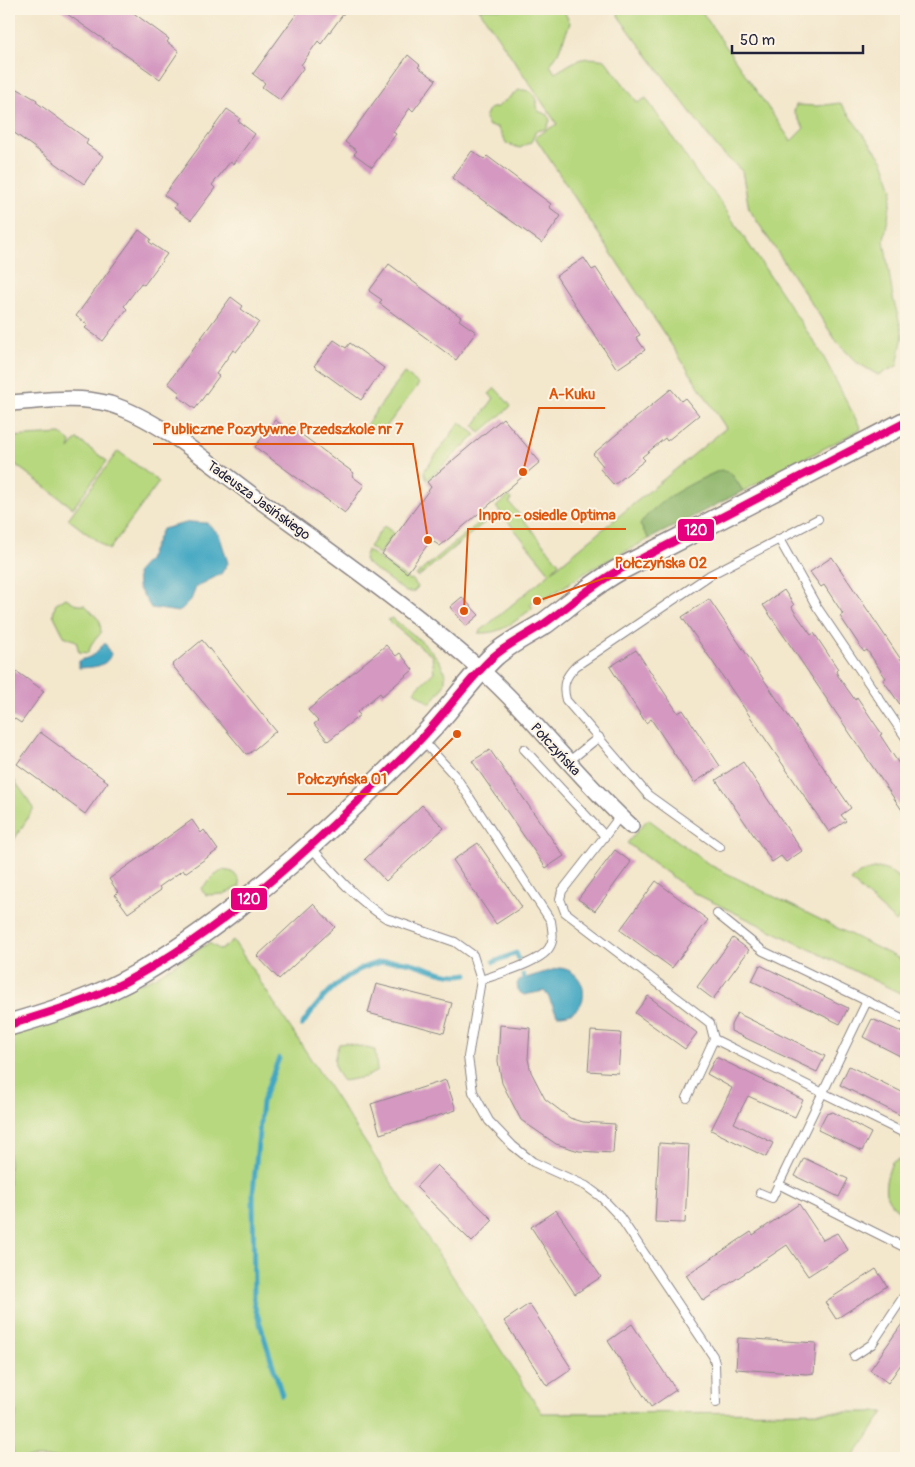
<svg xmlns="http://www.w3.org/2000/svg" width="915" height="1467" font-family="Pangolin,sans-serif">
<rect width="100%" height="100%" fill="#fcf5e5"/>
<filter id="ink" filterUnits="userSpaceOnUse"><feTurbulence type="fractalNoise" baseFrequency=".02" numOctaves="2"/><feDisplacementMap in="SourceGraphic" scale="10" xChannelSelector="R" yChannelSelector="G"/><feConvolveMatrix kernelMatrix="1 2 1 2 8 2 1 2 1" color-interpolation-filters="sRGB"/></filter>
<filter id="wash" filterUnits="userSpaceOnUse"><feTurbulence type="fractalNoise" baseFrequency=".0096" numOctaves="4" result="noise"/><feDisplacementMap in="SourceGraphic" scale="20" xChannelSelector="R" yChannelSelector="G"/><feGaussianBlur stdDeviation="1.12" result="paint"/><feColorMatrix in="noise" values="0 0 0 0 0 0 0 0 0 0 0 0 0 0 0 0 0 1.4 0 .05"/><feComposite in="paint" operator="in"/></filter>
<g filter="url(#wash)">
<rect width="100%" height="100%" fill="#f3e7cc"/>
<!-- green -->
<g fill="#b8d87f" stroke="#6d7d5d">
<path d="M 479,9 L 563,9 L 570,23 L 558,53 L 550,65 L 555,73 C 576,61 579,55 605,60 L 638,103 L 646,98 L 700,178 L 715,194 L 822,354 L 861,429 L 743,491 L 731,473 L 640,525 L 649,539 L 588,571 L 542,601 L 539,597 L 530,604 L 533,608 C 513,622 503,634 478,633 L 550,573 L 496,507 L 509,496 L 512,500 L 509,502 L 559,563 L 552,571 L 726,428 L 535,137 L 557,124 Z"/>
<polygon points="619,9 700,9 791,141 804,128 794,112 796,105 817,106 840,103 883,161 893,189 884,240 893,298 903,335 897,366 878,375 856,362 837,342 749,209 742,171 719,150 618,16"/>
<path d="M 519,90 C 534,89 536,97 538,111 L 548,115 L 550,121 L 546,129 L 536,131 L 531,142 L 520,148 L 507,144 L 497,127 L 489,126 L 485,118 L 489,109 L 497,107 Z"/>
<polygon points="404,373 419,384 386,427 361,432"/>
<polygon points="495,388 511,406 480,433 474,426 494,398 489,394"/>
<polygon points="460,422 476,435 427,480 424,471"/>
<polygon points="61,434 71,442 69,449 77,439 107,461 73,508 16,465 9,455 10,437"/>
<polygon points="118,451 159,482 109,550 68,519"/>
<polygon points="482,520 485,522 418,577 416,575"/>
<polygon points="384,526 394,533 379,554 369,547"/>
<polygon points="367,550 409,580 412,579 418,587 413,592 406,592 366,563 364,559"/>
<polygon points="66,598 77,605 85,605 100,621 101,633 92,643 88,653 79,652 76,641 64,636 53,614 56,603"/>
<path d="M 392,618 C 409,632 453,660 444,685 C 441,692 434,698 430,704 L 414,691 L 434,672 L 432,656 L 387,620 Z"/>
<polygon points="9,773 34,808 9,848"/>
<polygon points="648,819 710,865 906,962 906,996 694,893 627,843"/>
<path d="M 878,868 C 908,874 914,898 896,922 L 851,881 L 859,873 Z"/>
<polygon points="223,870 233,872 239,880 240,886 224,894 206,895 201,889 214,876"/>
<polygon points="233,940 542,1413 884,1412 853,1458 14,1458 11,1442 17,1412 9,1404 9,1034 153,978 209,943 221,950"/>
<path d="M 345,1043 L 375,1050 L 377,1071 L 366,1077 L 343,1081 C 332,1068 333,1059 339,1044 Z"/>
<path d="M 906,1157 L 906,1215 C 880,1201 883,1186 892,1162 Z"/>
</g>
<!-- forest -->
<path fill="#92b86e" stroke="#5a6d54" d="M 721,470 L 731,473 L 743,491 L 649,539 L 640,525 C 654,501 695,481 721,470 Z"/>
<!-- water -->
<g fill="#42a7c2" stroke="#32647e">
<polygon points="190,522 207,523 219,534 228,563 221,574 196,587 191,600 179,612 151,608 138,587 137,572 148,560 162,529"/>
<path d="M 105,643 L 111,654 C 106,668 92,667 79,668 L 79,661 L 92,656 Z"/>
<path d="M 559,968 C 590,970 594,1017 557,1015 L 548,996 L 544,991 L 524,995 L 518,991 L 517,984 L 519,980 Z"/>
</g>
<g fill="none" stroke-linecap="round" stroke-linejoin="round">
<!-- stream -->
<g stroke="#42a7c2" stroke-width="5">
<polyline points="494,962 516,953 518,958"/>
<polyline points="523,975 524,978"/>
<path d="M 302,1025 C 326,989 364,952 411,963 C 429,968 448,978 467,974"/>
<polyline points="279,1058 262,1102 253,1192 254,1304 282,1395"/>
</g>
</g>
<g id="blocks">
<!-- building -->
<g fill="#d498c1">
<polygon points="60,9 128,9 169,39 167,42 179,51 160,79"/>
<polygon points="300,9 347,9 321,44 318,41 301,65 304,67 280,100 262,87 265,83 253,74"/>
<polygon points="408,55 420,65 418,67 436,80 413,111 410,108 393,132 396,134 372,167 354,154 357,151 345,142"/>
<polygon points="16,88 37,100 36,102 88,140 86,144 103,156 84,184 9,129 9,98"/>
<polygon points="227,109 240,118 238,121 255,134 233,164 230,162 212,185 215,188 191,220 174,208 176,204 164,195"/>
<polygon points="472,151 484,159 487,156 551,204 549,207 561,216 542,243 452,178"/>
<polygon points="139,230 151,239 149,242 167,254 144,285 141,283 124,306 127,309 103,341 85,328 88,325 76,316"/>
<polygon points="584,258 592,270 596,268 624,310 640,335 636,337 645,350 617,369 556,276"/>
<polygon points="389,264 461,317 459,320 476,332 456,360 379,303 382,300 369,291"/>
<polygon points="231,297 243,306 241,309 259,322 236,352 233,350 216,374 219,376 195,409 178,396 180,393 168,383"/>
<polygon points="334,340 346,348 350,343 384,368 361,400 314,366"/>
<polygon points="671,389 681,401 685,398 699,415 667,441 665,438 642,457 645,460 614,485 600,469 603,466 593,454"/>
<polygon points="503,418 540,462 440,546 431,540 407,573 382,554 431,487 427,482"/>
<polygon points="275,420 287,429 290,426 332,457 354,473 352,476 364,485 345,513 255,447"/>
<polygon points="832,557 906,667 906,713 883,680 886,678 883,674 867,650 864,652 840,616 843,614 824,585 821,587 810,572"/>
<polygon points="784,590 794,605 792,607 794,611 811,635 814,633 838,669 836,671 838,676 855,700 857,697 875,724 882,734 880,735 899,764 906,758 906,816 763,605"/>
<polygon points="462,597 479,615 466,626 450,607"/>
<polygon points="709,599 851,808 841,815 846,821 829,832 682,617"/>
<polygon points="202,640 276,731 250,753 246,754 172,665"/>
<polygon points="386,645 396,656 400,653 413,670 382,696 380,693 357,712 360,715 328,741 314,724 318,721 308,710"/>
<polygon points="636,650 678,713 683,710 720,766 694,783 651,719 646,723 610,667"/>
<polygon points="9,666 44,691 21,723 9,715"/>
<polygon points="40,732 108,782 85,814 17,764"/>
<polygon points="490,750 561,852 564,856 546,868 472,761"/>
<polygon points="743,762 802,851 786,862 781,856 772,862 716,780"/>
<polygon points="422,805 444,828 386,881 365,859"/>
<polygon points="192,820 201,833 204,830 218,850 185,873 183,870 159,887 161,890 128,913 115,895 118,892 109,879"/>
<polygon points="478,843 522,907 496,924 453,860"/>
<polygon points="615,850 631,862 595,911 578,899"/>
<polygon points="656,881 708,920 672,968 620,930"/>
<polygon points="313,904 335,927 279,979 257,956"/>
<polygon points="733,938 749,950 713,999 697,987"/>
<polygon points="760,965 848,1008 840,1024 752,981"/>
<polygon points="376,984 452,1003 444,1033 368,1013"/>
<polygon points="648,996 697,1033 685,1049 635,1013"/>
<polygon points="737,1013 825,1056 817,1072 731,1031 731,1025"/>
<polygon points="872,1019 906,1034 906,1059 863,1037"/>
<polygon points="500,1025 530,1028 528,1059 531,1072 545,1099 570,1118 583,1122 615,1124 613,1153 579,1151 556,1144 521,1120 502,1083 498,1061"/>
<polygon points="591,1031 621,1033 618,1073 588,1071"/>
<polygon points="716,1057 803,1100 795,1117 748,1096 734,1123 773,1143 766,1157 711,1130 732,1088 707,1074"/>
<polygon points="849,1066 906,1094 906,1118 840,1085"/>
<polygon points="446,1080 456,1110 380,1134 371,1104"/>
<polygon points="833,1112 871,1133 862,1151 818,1130 826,1114"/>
<polygon points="659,1143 689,1145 685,1223 655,1222"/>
<polygon points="804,1158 848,1179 839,1197 795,1176"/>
<polygon points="437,1165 493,1220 472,1242 416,1187"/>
<polygon points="799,1204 823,1240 837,1233 848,1250 808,1276 787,1245 703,1301 686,1275 751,1232 753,1235"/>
<polygon points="556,1210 601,1277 575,1294 531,1227"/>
<polygon points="876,1269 887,1286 836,1319 825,1302"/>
<polygon points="529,1304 572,1369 547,1386 504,1321"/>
<polygon points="906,1318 906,1357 888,1383 870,1370"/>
<polygon points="632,1324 676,1390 651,1407 608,1341"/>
<polygon points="738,1338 816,1343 814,1373 807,1374 736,1369"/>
</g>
</g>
</g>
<g filter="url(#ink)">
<use href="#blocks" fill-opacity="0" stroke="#8a8484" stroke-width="1"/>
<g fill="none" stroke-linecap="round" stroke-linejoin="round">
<defs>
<g id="lane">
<polyline points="779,539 817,607 906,738"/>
<path d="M 423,741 L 456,777 L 551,921 C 552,930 555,939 549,948 C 541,962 498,974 481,980"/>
<polyline points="524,749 605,836 562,891 560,899 565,912 710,1023 714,1039 687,1098"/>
<polyline points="568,762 599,737"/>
<polyline points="605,836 620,816"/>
<path d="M 310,846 C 333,872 356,900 386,918 L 455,942 L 473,955 L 481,980 L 468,1057 L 473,1092 L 489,1121 L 513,1146 L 533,1162 L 586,1186 L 601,1197 L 620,1217 L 713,1356 L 715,1363 L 716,1403"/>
<path d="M 720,847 L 648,795 L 566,700 C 562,685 565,677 576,666 L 710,575 L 818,519"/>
<polyline points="717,914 763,951 906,1020"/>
<polyline points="714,1039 906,1134"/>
<polyline points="778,1184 906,1248"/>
<polyline points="760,1193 772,1198 867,1001"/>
<polyline points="854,1356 872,1344 906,1293"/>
</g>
<path id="street" d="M 9,403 C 42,401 77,395 110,404 C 159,419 209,463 251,494 C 328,550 408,606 480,669 C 534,717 577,777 631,826"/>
<path id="secondary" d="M 9,1025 C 54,1012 101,997 141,973 C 247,910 338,822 425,735 C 449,711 468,681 493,657 C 508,643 528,634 545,623 C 569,605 591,586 617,571 L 906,422"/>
</defs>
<!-- lane casing -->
<use href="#lane" stroke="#8a8484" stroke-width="10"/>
<!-- street casing -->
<use href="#street" stroke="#8a8484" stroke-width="18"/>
<!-- secondary casing -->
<use href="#secondary" stroke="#8a8484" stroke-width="24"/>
<!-- lane -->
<use href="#lane" stroke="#fff" stroke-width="8"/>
<!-- street -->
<use href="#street" stroke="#fff" stroke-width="15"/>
<!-- secondary -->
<use href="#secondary" stroke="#fff" stroke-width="21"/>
<defs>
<path id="bus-1" d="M 9,1025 C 48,1013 88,1001 125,982 C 234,925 330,830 417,743 C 444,716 465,683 493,657 C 509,643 528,635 545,623 C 569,606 591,586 617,571 L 906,422"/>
</defs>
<!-- bus-1 casing -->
<use href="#bus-1" stroke="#fcf5e5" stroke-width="11"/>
<!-- bus-1 -->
<use href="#bus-1" stroke="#e5007d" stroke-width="8"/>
</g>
</g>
<g text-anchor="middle" stroke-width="4" stroke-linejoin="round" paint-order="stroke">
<!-- street labels -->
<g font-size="14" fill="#22223b" stroke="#fcf5e5">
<text transform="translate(259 500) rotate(36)" y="5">Tadeusza Jasińskiego</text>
<text transform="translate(556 749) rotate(47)" y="5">Połczyńska</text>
</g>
</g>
<!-- callouts -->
<path fill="none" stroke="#de560e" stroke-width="2" d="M523 472L539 408H605M428 540L413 444H153M464 611L468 529H626M537 601L605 578H717M457 734L397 794H287"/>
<g fill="#de560e" stroke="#fcf5e5" stroke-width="2">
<circle cx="523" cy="472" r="5"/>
<circle cx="428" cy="540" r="5"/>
<circle cx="464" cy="611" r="5"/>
<circle cx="537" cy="601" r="5"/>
<circle cx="457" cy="734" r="5"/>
</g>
<g font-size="15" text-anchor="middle" font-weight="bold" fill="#de560e" stroke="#fcf5e5" stroke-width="4" stroke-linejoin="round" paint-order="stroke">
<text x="572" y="399">A-Kuku</text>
<text x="283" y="434">Publiczne Pozytywne Przedszkole nr 7</text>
<text x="547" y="520">Inpro - osiedle Optima</text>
<text x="661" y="568">Połczyńska 02</text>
<text x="342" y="784">Połczyńska 01</text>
</g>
<g stroke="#fcf5e5" stroke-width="2">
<rect x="677" y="518" width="38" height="24" rx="5" fill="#e5007d"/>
<rect x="230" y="887" width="38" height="24" rx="5" fill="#e5007d"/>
</g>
<g font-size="14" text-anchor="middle" font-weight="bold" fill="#fff">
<text x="696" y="535">120</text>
<text x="249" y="904">120</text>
</g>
<!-- margin -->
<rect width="915" height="1467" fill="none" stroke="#fcf5e5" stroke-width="30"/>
<!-- scale -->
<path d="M732 45v8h131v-8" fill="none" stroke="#22223b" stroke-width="2.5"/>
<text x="740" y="45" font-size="15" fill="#22223b" stroke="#fcf5e5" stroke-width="4" paint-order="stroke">50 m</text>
</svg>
